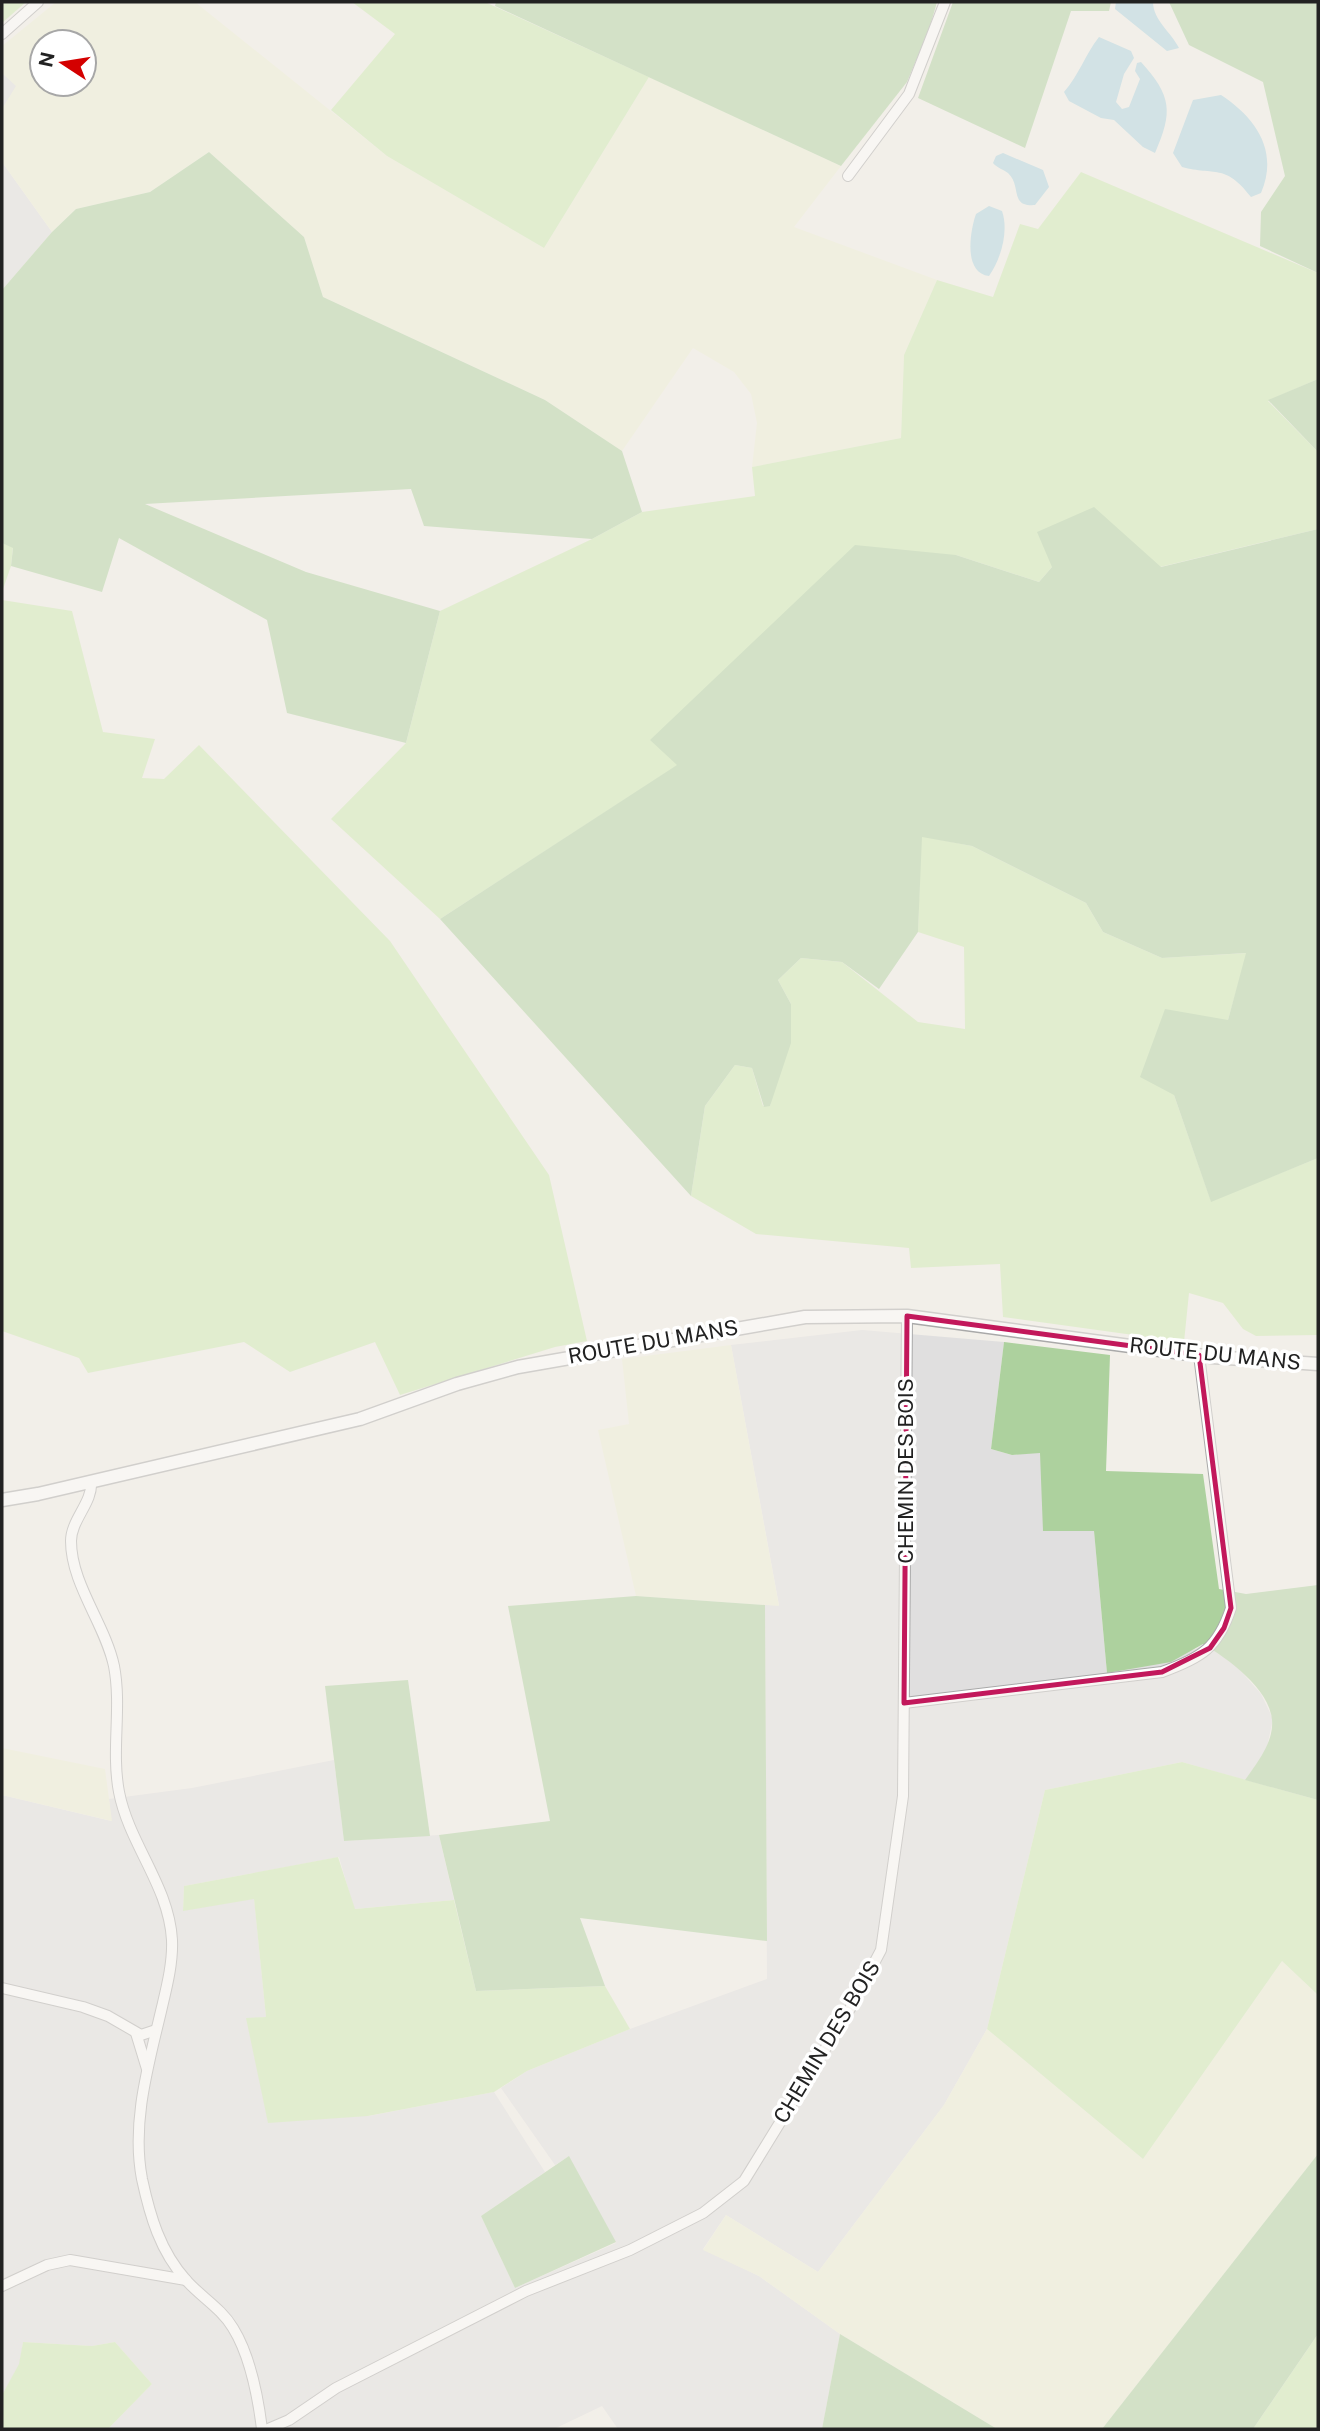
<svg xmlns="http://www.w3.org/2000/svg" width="1320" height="2431" font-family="'Public Sans',sans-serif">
<rect width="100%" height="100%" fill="#f2efe9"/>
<!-- residential -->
<g fill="#e0dfdf">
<polygon points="2,73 17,86 2,109"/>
<polygon points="2,162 52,232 2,290"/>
<polygon points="862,1330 1004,1342 991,1449 1012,1455 1040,1452 1094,1531 1107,1673 1196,1649 1203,1644 1232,1661 1261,1694 1273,1719 1266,1751 1245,1780 1182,1762 1045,1790 987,2029 944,2105 818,2272 726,2215 703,2249 759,2276 840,2334 822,2429 618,2429 602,2406 554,2429 108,2429 152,2384 115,2342 92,2346 23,2342 20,2364 2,2395 2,1795 111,1821 109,1799 192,1788 334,1760 344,1841 439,1835 454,1900 354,1909 339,1857 184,1886 183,1910 254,1898 266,2017 247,2019 369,2116 494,2092 545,2172 481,2216 515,2288 616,2243 568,2157 555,2165 501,2088 527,2071 630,2029 767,1979 765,1605 779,1605 731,1345"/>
</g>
<!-- farmland -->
<g fill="#eef0d5" fill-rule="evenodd">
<path d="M 56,2 L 195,2 L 387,156 L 544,248 L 649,77 L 841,166 L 794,227 L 937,280 L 904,355 L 901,438 L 752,467 L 757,423 L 751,394 L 734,372 L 693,348 L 622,451 L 545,400 L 323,297 L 304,237 L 209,152 L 150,192 L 76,209 L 52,232 L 2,162 L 2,109 L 16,86 L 2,73 L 2,46 ZM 42,42 L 84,42 L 84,84 L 42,84 Z"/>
<polygon points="731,1345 779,1606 636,1596 598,1430 629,1424 622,1359"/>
<polygon points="2,1748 105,1769 112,1821 2,1795"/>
<polygon points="1282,1961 1318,1995 1318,2154 1102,2429 997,2429 840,2334 759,2276 703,2250 726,2215 818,2272 944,2105 987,2029 1143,2159"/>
</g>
<!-- grass -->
<g fill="#cdebb0">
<polygon points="2,2 26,2 2,23"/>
<polygon points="352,2 485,2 649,77 544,248 387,156 331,110 395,34"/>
<polygon points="1081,172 1318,273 1318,379 1268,401 1318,452 1318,529 1160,567 1052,567 1039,582 956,555 651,740 678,765 440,919 331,819 406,743 440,611 592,539 642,512 755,496 752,467 901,438 904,355 937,280 993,297 1020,224 1038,229"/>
<polygon points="2,543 13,547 11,566 2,592"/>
<polygon points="2,600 72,611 103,732 155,739 142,778 164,779 199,745 390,941 549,1175 587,1341 555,1347 400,1395 375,1342 290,1372 244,1342 88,1373 79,1358 2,1331"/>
<polygon points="921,836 972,846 1086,903 1103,932 1162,958 1247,953 1228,1020 1174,1095 1211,1201 1318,1158 1318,1335 1256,1336 1243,1329 1223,1303 1189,1293 1184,1342 1003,1317 1000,1264 911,1268 909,1248 756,1234 691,1196 705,1106 735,1065 752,1068 763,1106 770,1106 791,1004 778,980 801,958 842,962 918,1022 965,1029 964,947 918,932"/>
<polygon points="1182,1762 1318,1800 1318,1995 1282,1961 1143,2159 987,2029 1045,1790"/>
<polygon points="338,1857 355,1909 454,1900 476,1991 605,1986 630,2029 527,2071 494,2092 368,2116 268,2123 246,2018 266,2017 254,1899 183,1911 184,1886"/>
<polygon points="1318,2334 1318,2429 1253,2429"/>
<polygon points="23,2342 92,2346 115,2342 152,2384 108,2429 2,2429 2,2395 19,2364"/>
</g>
<!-- forest -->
<g fill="#add19e">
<polygon points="496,2 937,2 929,30 907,82 841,166 495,6"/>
<polygon points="953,2 1111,2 1109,11 1071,11 1025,148 918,98"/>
<polygon points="1169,2 1318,2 1318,273 1260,246 1261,212 1285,176 1263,82 1189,45"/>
<polygon points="209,152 304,237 323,297 545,400 622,451 642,512 592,539 424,526 411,489 145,504 306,572 440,611 406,743 287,713 267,620 119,538 102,592 11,566 13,548 2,543 2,290 52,232 76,209 150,192"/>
<polygon points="1318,379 1318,452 1268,400"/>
<polygon points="1094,507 1161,567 1318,529 1318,1158 1211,1202 1174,1095 1140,1077 1165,1009 1228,1020 1246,953 1162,958 1103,932 1086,903 972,846 922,837 918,932 879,989 842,962 801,958 778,980 791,1004 791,1043 770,1106 764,1107 752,1068 735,1065 705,1106 691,1196 440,919 677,765 650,740 855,545 956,555 1039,582 1052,567 1037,532"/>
<path d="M 1004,1342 L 1110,1355 L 1106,1471 L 1203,1474 L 1219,1589 L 1246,1594 L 1318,1585 L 1318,1800 L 1245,1780 C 1257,1763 1274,1742 1272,1720 C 1270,1689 1227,1658 1203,1644 L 1171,1662 L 1107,1673 L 1094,1531 L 1043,1531 L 1040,1453 L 1012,1455 L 991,1449 Z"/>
<polygon points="636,1596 765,1605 767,1941 580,1918 605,1986 476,1991 439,1835 550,1821 508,1606"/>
<polygon points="408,1680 430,1836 344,1841 325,1686"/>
<polygon points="1318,2154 1318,2334 1253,2429 1102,2429"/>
<polygon points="569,2156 616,2242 515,2288 481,2216"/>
<polygon points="840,2334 997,2429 822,2429"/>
</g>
<!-- water -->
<g fill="#aad3df">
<path d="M 1116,2 L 1153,2 C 1153,20 1171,32 1179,48 L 1167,51 L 1115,9 Z"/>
<path d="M 1099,37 L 1131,51 L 1134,58 L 1124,74 L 1116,102 L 1122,109 L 1129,107 L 1140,79 L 1135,71 L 1137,63 L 1141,62 C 1172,96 1173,112 1155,153 L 1143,147 L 1114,120 L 1101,118 L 1069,101 L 1064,92 C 1079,75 1085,55 1099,37 Z"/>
<path d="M 1221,95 C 1256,118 1279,151 1261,193 L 1251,197 C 1225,163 1215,176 1182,167 L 1173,153 L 1193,100 Z"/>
<path d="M 1003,153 L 1043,170 L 1049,187 L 1035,205 C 1009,207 1022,186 1008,173 C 1003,169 997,168 993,163 L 996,156 Z"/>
<path d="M 989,206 L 1002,211 C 1009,231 1001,259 989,276 C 963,273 970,231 976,214 Z"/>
</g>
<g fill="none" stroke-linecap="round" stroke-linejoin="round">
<defs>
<g id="minor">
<polyline points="2,34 38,2"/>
<polyline points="848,176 909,94 945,2"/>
<path d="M 91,1482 C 93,1502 71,1520 71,1541 C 71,1584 105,1624 114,1666 C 122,1708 111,1750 119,1792 C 129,1844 169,1886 172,1940 C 173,1962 167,1986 162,2007 C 149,2063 131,2122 142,2179 C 150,2216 160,2251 186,2280 C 201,2297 221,2308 233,2328 C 251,2357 258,2397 262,2429"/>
<path d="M 904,1703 L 1162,1672 C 1201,1658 1218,1648 1231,1608 L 1199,1355"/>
<polyline points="2,1988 83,2007 108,2016 141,2035 156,2030"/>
<polyline points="136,2033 147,2069"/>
<polyline points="2,2286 47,2265 70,2260 186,2280"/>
<polyline points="268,2429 289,2420 336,2388 526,2291 630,2250 703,2213 744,2181 851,2007 881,1950 903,1796 907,1316"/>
</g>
<polyline id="tertiary" points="2,1500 38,1494 360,1419 457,1384 518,1367 805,1317 907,1316 1212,1357 1318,1364"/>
</defs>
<!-- minor casing -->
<use href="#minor" stroke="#a9a9a9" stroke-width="12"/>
<!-- tertiary casing -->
<use href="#tertiary" stroke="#a9a9a9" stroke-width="15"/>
<!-- minor -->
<use href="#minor" stroke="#fff" stroke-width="10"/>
<!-- tertiary -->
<use href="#tertiary" stroke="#fff" stroke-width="12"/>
</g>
<!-- marked area -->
<path d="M0 0H1320V2431H0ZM 907,1316 L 1199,1355 L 1231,1608 L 1224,1628 L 1210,1648 L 1162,1672 L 904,1703 Z" fill="#f2efe9" fill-opacity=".55" fill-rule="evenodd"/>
<path fill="none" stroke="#c2185b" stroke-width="5" stroke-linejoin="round" d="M 907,1316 L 1199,1355 L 1231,1608 L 1224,1628 L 1210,1648 L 1162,1672 L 904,1703 Z"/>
<g text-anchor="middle" stroke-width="7" stroke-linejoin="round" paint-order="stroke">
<!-- street labels -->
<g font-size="21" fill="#222" stroke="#fff">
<text transform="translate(653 1342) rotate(-10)" y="7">ROUTE DU MANS</text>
<text transform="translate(1215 1354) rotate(6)" y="7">ROUTE DU MANS</text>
<text transform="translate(906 1471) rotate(-90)" y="7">CHEMIN DES BOIS</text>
<text transform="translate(827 2042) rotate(-59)" y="7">CHEMIN DES BOIS</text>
</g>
</g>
<!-- border -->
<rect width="1320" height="2431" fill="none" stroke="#222222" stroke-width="7"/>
<!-- north arrow -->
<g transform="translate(63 63) rotate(282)"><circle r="33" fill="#ffffff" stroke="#a7a7a7" stroke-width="2"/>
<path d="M0-5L12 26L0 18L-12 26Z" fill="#d40000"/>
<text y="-10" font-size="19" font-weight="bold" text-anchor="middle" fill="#222222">N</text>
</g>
</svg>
